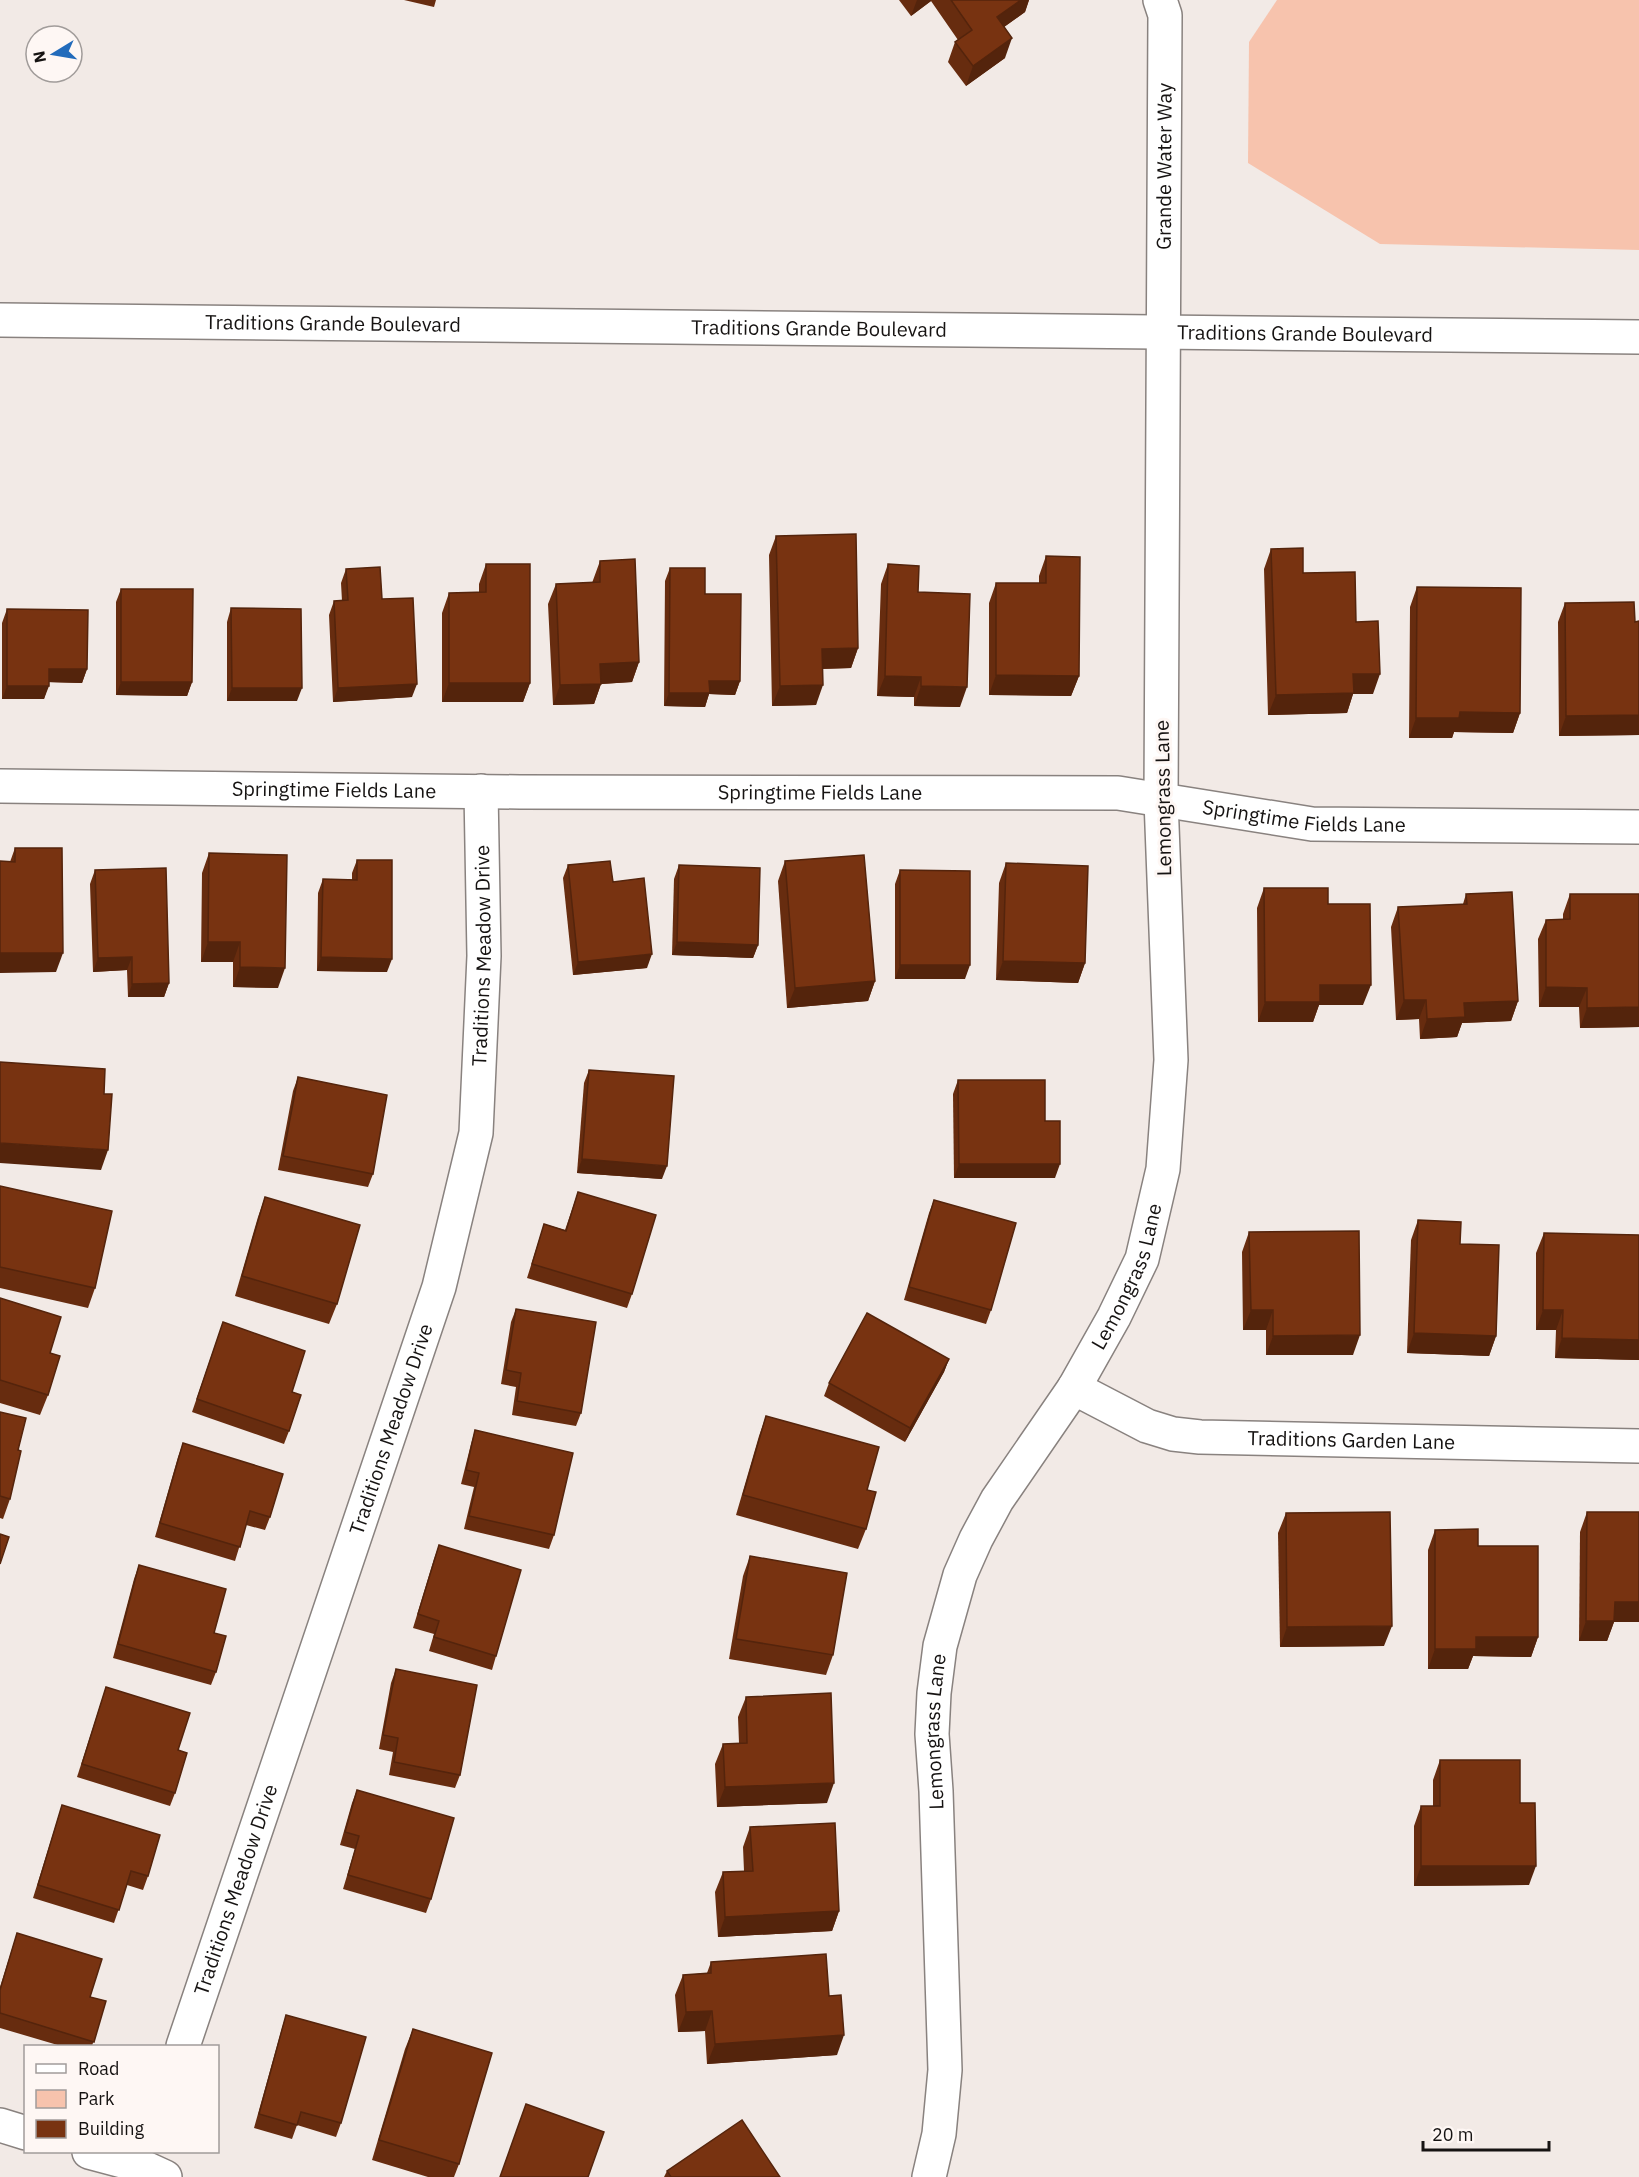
<svg xmlns="http://www.w3.org/2000/svg" width="1639" height="2177" font-family="'IBM Plex Sans',sans-serif">
<rect width="100%" height="100%" fill="#f2eae6"/>
<!-- green -->
<polygon fill="#f7c3ad" points="1277,0 1639,0 1639,250 1380,244 1248,163 1249,42"/>
<g fill="none" stroke-linecap="round" stroke-linejoin="round">
<defs>
<g id="minor">
<path id="s1" d="M 0,786 L 520,792 L 1118,793 L 1312,824 L 1639,827"/>
<path id="s2" d="M 1074,1388 L 1147,1426 L 1173,1434 L 1200,1437 L 1639,1446"/>
<path id="s3" d="M 183,2046 L 439,1287 L 476,1133 L 484,956 L 481,791"/>
<polyline points="0,2125 26,2133"/>
<polyline points="89,2152 141,2166 165,2177"/>
<path id="s4" d="M 929,2177 L 939,2134 L 945,2070 L 936,1791 L 932,1734 L 934,1693 L 940,1646 L 960,1575 L 976,1539 L 997,1500 L 1074,1388 L 1114,1317 L 1142,1259 L 1163,1169 L 1171,1060 L 1161,800 L 1165,15 L 1160,0"/>
</g>
<g id="major">
<path id="s5" d="M 0,320 L 1639,337"/>
</g>
</defs>
<!-- minor casing -->
<use href="#minor" stroke="#89827f" stroke-width="36"/>
<!-- major casing -->
<use href="#major" stroke="#89827f" stroke-width="36"/>
<!-- minor -->
<use href="#minor" stroke="#fff" stroke-width="33"/>
<!-- major -->
<use href="#major" stroke="#fff" stroke-width="33"/>
</g>
<!-- wall -->
<g fill="#672c0f">
<polygon points="404,0 436,0 434,7"/>
<polygon points="899,0 1029,0 1025,12 1004,27 1005,58 966,86 948,62 955,42 958,40 931,1 911,16"/>
<polygon points="776,536 858,648 851,668 822,669 816,705 772,706 769,555"/>
<polygon points="1271,549 1303,573 1356,622 1373,694 1353,694 1347,713 1268,715 1264,569"/>
<polygon points="1046,556 1079,676 1071,696 989,695 989,603 996,583 1039,583 1039,576"/>
<polygon points="600,561 639,662 632,682 601,684 594,704 553,705 548,604 556,584 592,583"/>
<polygon points="486,564 530,683 523,702 442,702 442,613 449,593 479,593 479,584"/>
<polygon points="888,564 918,592 960,707 914,706 914,697 877,696 881,584"/>
<polygon points="670,568 705,594 740,681 735,695 709,694 705,707 664,706 665,581"/>
<polygon points="346,569 382,599 412,697 333,702 329,615 334,601 342,601 341,583"/>
<polygon points="1417,587 1520,713 1513,733 1454,732 1452,738 1409,738 1410,607"/>
<polygon points="121,589 192,682 187,696 116,695 116,602"/>
<polygon points="1565,603 1635,622 1639,621 1639,735 1559,736 1558,622"/>
<polygon points="231,608 297,701 227,701 227,622"/>
<polygon points="7,609 87,669 82,683 49,682 44,699 2,699 2,623"/>
<polygon points="15,848 56,972 10,862"/>
<polygon points="209,853 278,988 233,987 233,962 201,962 202,873"/>
<polygon points="357,860 387,972 317,971 318,893 323,879 352,880 352,873"/>
<polygon points="785,861 875,981 868,1001 787,1008 778,881"/>
<polygon points="1006,863 1085,963 1078,983 996,980 999,883"/>
<polygon points="568,865 647,968 573,975 563,878"/>
<polygon points="679,865 758,945 753,958 672,955 674,879"/>
<polygon points="95,870 169,983 164,997 128,997 127,970 93,972 90,884"/>
<polygon points="900,870 965,979 895,979 895,884"/>
<polygon points="1264,888 1328,904 1363,1005 1319,1005 1313,1022 1258,1022 1257,908"/>
<polygon points="1466,894 1518,1001 1511,1021 1462,1023 1457,1037 1420,1039 1419,1019 1396,1020 1391,927 1398,907 1463,904"/>
<polygon points="1570,894 1639,894 1639,1027 1580,1028 1579,1007 1539,1007 1538,939 1546,920 1563,919 1563,914"/>
<polygon points="589,1070 662,1179 577,1173 584,1083"/>
<polygon points="298,1077 373,1174 368,1187 278,1170 293,1091"/>
<polygon points="958,1080 1055,1178 954,1178 953,1094"/>
<polygon points="0,1186 95,1288 88,1308 0,1288"/>
<polygon points="578,1192 632,1294 627,1308 527,1278 544,1224 565,1230"/>
<polygon points="265,1197 337,1304 329,1324 235,1296 258,1217"/>
<polygon points="934,1200 991,1310 986,1324 904,1300 929,1213"/>
<polygon points="1418,1220 1460,1244 1496,1336 1489,1356 1407,1353 1411,1240"/>
<polygon points="1249,1232 1353,1355 1266,1355 1266,1330 1243,1330 1242,1252"/>
<polygon points="1544,1233 1639,1235 1639,1360 1555,1358 1556,1330 1536,1330 1536,1253"/>
<polygon points="0,1298 50,1353 48,1395 40,1415 0,1403"/>
<polygon points="516,1309 581,1413 576,1426 512,1415 516,1387 501,1384 511,1322"/>
<polygon points="223,1322 292,1392 289,1431 284,1444 192,1412"/>
<polygon points="949,1359 944,1372 905,1442 824,1396 829,1383"/>
<polygon points="0,1412 18,1450 10,1499 3,1519 0,1518"/>
<polygon points="766,1416 867,1490 866,1529 858,1549 736,1515 759,1436"/>
<polygon points="475,1430 554,1535 549,1549 464,1529 474,1487 461,1484 471,1444"/>
<polygon points="183,1443 270,1517 265,1530 246,1525 235,1561 155,1537 178,1457"/>
<polygon points="1587,1512 1614,1622 1607,1641 1579,1641 1580,1532"/>
<polygon points="1286,1513 1384,1646 1280,1647 1278,1533"/>
<polygon points="1435,1530 1478,1546 1538,1637 1531,1657 1473,1656 1468,1669 1428,1669 1428,1550"/>
<polygon points="439,1545 496,1656 492,1670 429,1651 434,1634 413,1628 434,1559"/>
<polygon points="750,1556 833,1655 826,1675 729,1659 743,1576"/>
<polygon points="139,1565 214,1633 216,1672 211,1685 113,1658 134,1579"/>
<polygon points="396,1669 460,1775 455,1788 389,1775 393,1752 379,1749 391,1683"/>
<polygon points="106,1687 178,1750 175,1793 170,1806 77,1777"/>
<polygon points="746,1697 827,1803 717,1807 715,1764 723,1744 739,1743 738,1717"/>
<polygon points="1440,1760 1520,1803 1529,1885 1414,1886 1414,1826 1421,1806 1433,1806 1433,1780"/>
<polygon points="357,1790 431,1899 426,1913 343,1889 355,1849 340,1845 352,1803"/>
<polygon points="62,1805 148,1876 143,1890 127,1885 114,1923 33,1898"/>
<polygon points="750,1827 839,1911 832,1931 718,1937 715,1892 723,1872 744,1871 743,1847"/>
<polygon points="17,1933 90,1997 106,2001 92,2046 61,2046 0,2028 0,1987"/>
<polygon points="711,1962 829,1996 837,2055 707,2064 705,2031 678,2032 675,1995 683,1975 707,1973"/>
<polygon points="286,2015 341,2123 336,2137 297,2125 292,2139 254,2128 282,2028"/>
<polygon points="413,2029 459,2164 454,2177 428,2177 372,2160 405,2049"/>
<polygon points="667,2171 780,2177 664,2177"/>
</g>
<!-- shaded-wall -->
<g fill="#54240c">
<polygon points="917,0 931,0 931,1 911,16"/>
<polygon points="1021,0 1029,0 1025,12 990,37 997,17"/>
<polygon points="1012,38 1005,58 966,86 973,66"/>
<polygon points="858,648 851,668 814,669 822,649"/>
<polygon points="639,662 632,682 601,684 594,704 553,705 560,685 600,664"/>
<polygon points="49,669 87,669 82,683 44,682"/>
<polygon points="1353,674 1380,674 1373,694 1353,694 1347,713 1268,715 1276,695"/>
<polygon points="996,675 1079,676 1071,696 989,695"/>
<polygon points="885,676 921,677 914,697 877,696"/>
<polygon points="709,681 740,681 735,695 709,694 705,707 664,706 669,693"/>
<polygon points="121,682 192,682 187,696 116,695"/>
<polygon points="449,683 530,683 523,702 442,702"/>
<polygon points="417,684 412,697 333,702 338,688"/>
<polygon points="823,685 816,705 772,706 780,686"/>
<polygon points="7,686 49,686 44,699 2,699"/>
<polygon points="921,686 967,687 960,707 914,706"/>
<polygon points="232,688 302,688 297,701 227,701"/>
<polygon points="1460,712 1520,713 1513,733 1454,732 1452,738 1409,738 1416,718"/>
<polygon points="1639,715 1639,735 1559,736 1566,716"/>
<polygon points="208,942 240,942 233,962 201,962"/>
<polygon points="677,942 758,945 753,958 672,955"/>
<polygon points="0,953 63,953 56,972 0,973"/>
<polygon points="652,954 647,968 573,975 578,962"/>
<polygon points="132,957 127,970 93,972 98,958"/>
<polygon points="321,957 392,959 387,972 317,971"/>
<polygon points="1003,961 1085,963 1078,983 996,980"/>
<polygon points="900,965 970,965 965,979 895,979"/>
<polygon points="240,967 285,968 278,988 233,987"/>
<polygon points="875,981 868,1001 787,1008 795,988"/>
<polygon points="169,983 164,997 128,997 132,984"/>
<polygon points="1320,985 1371,985 1363,1005 1319,1005 1313,1022 1258,1022 1265,1002"/>
<polygon points="1546,987 1587,988 1579,1007 1539,1007"/>
<polygon points="1404,1000 1426,1000 1419,1019 1396,1020"/>
<polygon points="1518,1001 1511,1021 1462,1023 1457,1037 1420,1039 1427,1019 1464,1003"/>
<polygon points="1639,1007 1639,1027 1580,1028 1587,1008"/>
<polygon points="0,1143 108,1150 101,1170 0,1163"/>
<polygon points="582,1159 667,1166 662,1179 577,1173"/>
<polygon points="959,1164 1060,1164 1055,1178 954,1178"/>
<polygon points="1251,1310 1273,1310 1266,1330 1243,1330"/>
<polygon points="1543,1310 1563,1310 1556,1330 1536,1330"/>
<polygon points="1414,1333 1496,1336 1489,1356 1407,1353"/>
<polygon points="1360,1335 1353,1355 1266,1355 1273,1336"/>
<polygon points="1562,1338 1639,1340 1639,1360 1555,1358"/>
<polygon points="949,1359 944,1372 905,1442 910,1428"/>
<polygon points="1615,1602 1639,1602 1639,1622 1614,1622 1607,1641 1579,1641 1586,1621"/>
<polygon points="1392,1626 1384,1646 1280,1647 1287,1627"/>
<polygon points="1476,1637 1538,1637 1531,1657 1473,1656 1468,1669 1428,1669 1435,1649"/>
<polygon points="834,1783 827,1803 717,1807 725,1787"/>
<polygon points="1421,1866 1536,1866 1529,1885 1414,1886"/>
<polygon points="839,1911 832,1931 718,1937 725,1917"/>
<polygon points="712,2011 705,2031 678,2032 686,2012"/>
<polygon points="844,2035 837,2055 707,2064 715,2044"/>
</g>
<!-- building -->
<g fill="#783311" stroke="#54240c" stroke-width="1.5">
<polygon points="951,0 1021,0 997,17 1012,38 973,66 955,42 972,30"/>
<polygon points="856,534 858,648 822,649 823,685 780,686 776,536"/>
<polygon points="1303,548 1303,573 1355,572 1356,622 1378,621 1380,674 1353,674 1354,693 1276,695 1271,549"/>
<polygon points="1046,556 1080,557 1079,676 996,675 996,583 1046,583"/>
<polygon points="635,559 639,662 600,664 601,684 560,685 556,584 600,582 600,561"/>
<polygon points="486,564 530,564 530,683 449,683 449,593 486,592"/>
<polygon points="888,564 919,566 918,592 970,594 967,687 921,686 921,677 885,676"/>
<polygon points="380,567 382,599 413,598 417,684 338,688 334,601 348,600 346,569"/>
<polygon points="670,568 705,568 705,594 741,594 740,681 709,681 710,693 669,693"/>
<polygon points="1417,587 1521,588 1520,713 1460,712 1459,718 1416,718"/>
<polygon points="121,589 193,589 192,682 121,682"/>
<polygon points="1634,602 1635,622 1639,621 1639,715 1566,716 1565,603"/>
<polygon points="231,608 301,609 302,688 232,688"/>
<polygon points="7,609 88,610 87,669 49,669 49,686 7,686"/>
<polygon points="15,848 62,848 63,953 0,953 0,861 15,862"/>
<polygon points="209,853 287,855 285,968 240,967 240,942 208,942"/>
<polygon points="864,855 875,981 795,988 785,861"/>
<polygon points="357,860 392,860 392,959 321,957 323,879 357,880"/>
<polygon points="610,861 613,882 644,878 652,954 578,962 568,865"/>
<polygon points="1006,863 1088,866 1085,963 1003,961"/>
<polygon points="679,865 760,868 758,945 677,942"/>
<polygon points="166,868 169,983 132,984 132,957 98,958 95,870"/>
<polygon points="900,870 970,871 970,965 900,965"/>
<polygon points="1264,888 1328,888 1328,904 1370,904 1371,985 1320,985 1320,1002 1265,1002"/>
<polygon points="1512,892 1518,1001 1464,1003 1465,1017 1427,1019 1426,1000 1404,1000 1398,907 1467,904 1466,894"/>
<polygon points="1570,894 1639,894 1639,1007 1587,1008 1587,988 1546,987 1546,920 1570,919"/>
<polygon points="0,1062 105,1069 104,1094 112,1094 108,1150 0,1143"/>
<polygon points="589,1070 674,1076 667,1166 582,1159"/>
<polygon points="298,1077 387,1095 373,1174 283,1156"/>
<polygon points="958,1080 1045,1080 1045,1121 1060,1121 1060,1164 959,1164"/>
<polygon points="0,1186 112,1211 95,1288 0,1267"/>
<polygon points="578,1192 656,1215 632,1294 532,1264 544,1224 566,1231"/>
<polygon points="265,1197 360,1225 337,1304 242,1276"/>
<polygon points="934,1200 1016,1223 991,1310 909,1287"/>
<polygon points="1418,1220 1461,1222 1460,1244 1499,1245 1496,1336 1414,1333"/>
<polygon points="1359,1231 1360,1335 1273,1336 1273,1310 1251,1310 1249,1232"/>
<polygon points="1544,1233 1639,1235 1639,1340 1562,1338 1563,1310 1543,1310"/>
<polygon points="0,1298 61,1317 50,1353 60,1356 48,1395 0,1380"/>
<polygon points="516,1309 596,1322 581,1413 517,1401 521,1373 506,1370"/>
<polygon points="867,1313 949,1359 910,1428 829,1383"/>
<polygon points="223,1322 305,1351 292,1392 301,1395 289,1431 197,1399"/>
<polygon points="0,1412 26,1418 18,1450 21,1451 10,1499 0,1496"/>
<polygon points="766,1416 879,1447 867,1490 876,1492 866,1529 743,1495"/>
<polygon points="475,1430 573,1453 554,1535 469,1516 479,1473 466,1470"/>
<polygon points="183,1443 283,1474 270,1517 250,1511 240,1547 160,1523"/>
<polygon points="1390,1512 1392,1626 1287,1627 1286,1513"/>
<polygon points="1587,1512 1639,1512 1639,1602 1615,1602 1614,1621 1586,1621"/>
<polygon points="1478,1529 1478,1546 1538,1546 1538,1637 1476,1637 1476,1649 1435,1649 1435,1530"/>
<polygon points="0,1534 9,1537 0,1564"/>
<polygon points="439,1545 521,1570 496,1656 434,1637 439,1621 418,1614"/>
<polygon points="750,1556 847,1573 833,1655 736,1639"/>
<polygon points="139,1565 226,1589 214,1633 226,1636 216,1672 118,1644"/>
<polygon points="396,1669 477,1685 460,1775 394,1762 398,1738 383,1735"/>
<polygon points="106,1687 190,1713 178,1750 187,1753 175,1793 82,1764"/>
<polygon points="831,1693 834,1783 725,1787 723,1744 747,1743 746,1697"/>
<polygon points="1440,1760 1520,1760 1520,1803 1535,1803 1536,1866 1421,1866 1421,1806 1440,1806"/>
<polygon points="357,1790 454,1818 431,1899 348,1875 359,1836 345,1832"/>
<polygon points="62,1805 160,1835 148,1876 131,1871 119,1910 38,1885"/>
<polygon points="835,1823 839,1911 725,1917 723,1872 753,1871 750,1827"/>
<polygon points="17,1933 102,1959 90,1997 106,2001 94,2042 0,2013 0,1990"/>
<polygon points="826,1954 829,1996 841,1995 844,2035 715,2044 712,2011 686,2012 683,1975 711,1973 711,1962"/>
<polygon points="286,2015 366,2037 341,2123 301,2112 297,2125 259,2114"/>
<polygon points="413,2029 492,2053 459,2164 379,2140"/>
<polygon points="526,2104 604,2132 588,2177 500,2177"/>
<polygon points="742,2120 780,2177 671,2177 667,2171"/>
</g>
<g text-anchor="middle" stroke-width="6" stroke-linejoin="round" paint-order="stroke">
<!-- street labels -->
<g font-size="20" fill="#161312" stroke="#fef7f4">
<text dy="7" stroke="none"><textPath href="#s4" startOffset="2068">Grande Water Way</textPath></text>
<text dy="7" stroke="none"><textPath href="#s5" startOffset="333">Traditions Grande Boulevard</textPath></text>
<text dy="7" stroke="none"><textPath href="#s5" startOffset="819">Traditions Grande Boulevard</textPath></text>
<text dy="7" stroke="none"><textPath href="#s5" startOffset="1305">Traditions Grande Boulevard</textPath></text>
<text dy="7" stroke="none"><textPath href="#s1" startOffset="334">Springtime Fields Lane</textPath></text>
<text dy="7" stroke="none"><textPath href="#s1" startOffset="820">Springtime Fields Lane</textPath></text>
<text transform="translate(1163 798) rotate(-91)" y="7">Lemongrass Lane</text>
<text dy="7" stroke="none"><textPath href="#s1" startOffset="1306">Springtime Fields Lane</textPath></text>
<text dy="7" stroke="none"><textPath href="#s3" startOffset="1137">Traditions Meadow Drive</textPath></text>
<text dy="7" stroke="none"><textPath href="#s4" startOffset="951">Lemongrass Lane</textPath></text>
<text dy="7" stroke="none"><textPath href="#s3" startOffset="651">Traditions Meadow Drive</textPath></text>
<text dy="7" stroke="none"><textPath href="#s2" startOffset="288">Traditions Garden Lane</textPath></text>
<text dy="7" stroke="none"><textPath href="#s4" startOffset="447">Lemongrass Lane</textPath></text>
<text dy="7" stroke="none"><textPath href="#s3" startOffset="165">Traditions Meadow Drive</textPath></text>
</g>
</g>
<!-- legend -->
<rect x="24" y="2045" width="195" height="108" fill="#fef7f4" stroke="#a19c9a" stroke-width="1.5"/>
<rect x="36" y="2064" width="30" height="9" fill="#ffffff" stroke="#a19c9a" stroke-width="1.5"/>
<text x="78" y="2075" font-size="18" fill="#161312">Road</text>
<rect x="36" y="2090" width="30" height="18" fill="#f7c3ad" stroke="#a19c9a" stroke-width="1.5"/>
<text x="78" y="2105" font-size="18" fill="#161312">Park</text>
<rect x="36" y="2120" width="30" height="18" fill="#783311" stroke="#a19c9a" stroke-width="1.5"/>
<text x="78" y="2135" font-size="18" fill="#161312">Building</text>
<!-- north arrow -->
<g transform="translate(54 54) rotate(259)"><circle r="28" fill="#fef7f4" stroke="#a19c9a" stroke-width="1.5"/>
<path d="M0-4.5L10 22L0 15L-10 22Z" fill="#226bbb"/>
<text y="-9" font-size="16" font-weight="bold" text-anchor="middle" fill="#161312">N</text>
</g>
<!-- scale -->
<path d="M1423 2141v9h126v-9" fill="none" stroke="#161312" stroke-width="3"/>
<text x="1432" y="2141" font-size="18" fill="#161312" stroke="#fef7f4" stroke-width="4.5" paint-order="stroke">20 m</text>
</svg>
